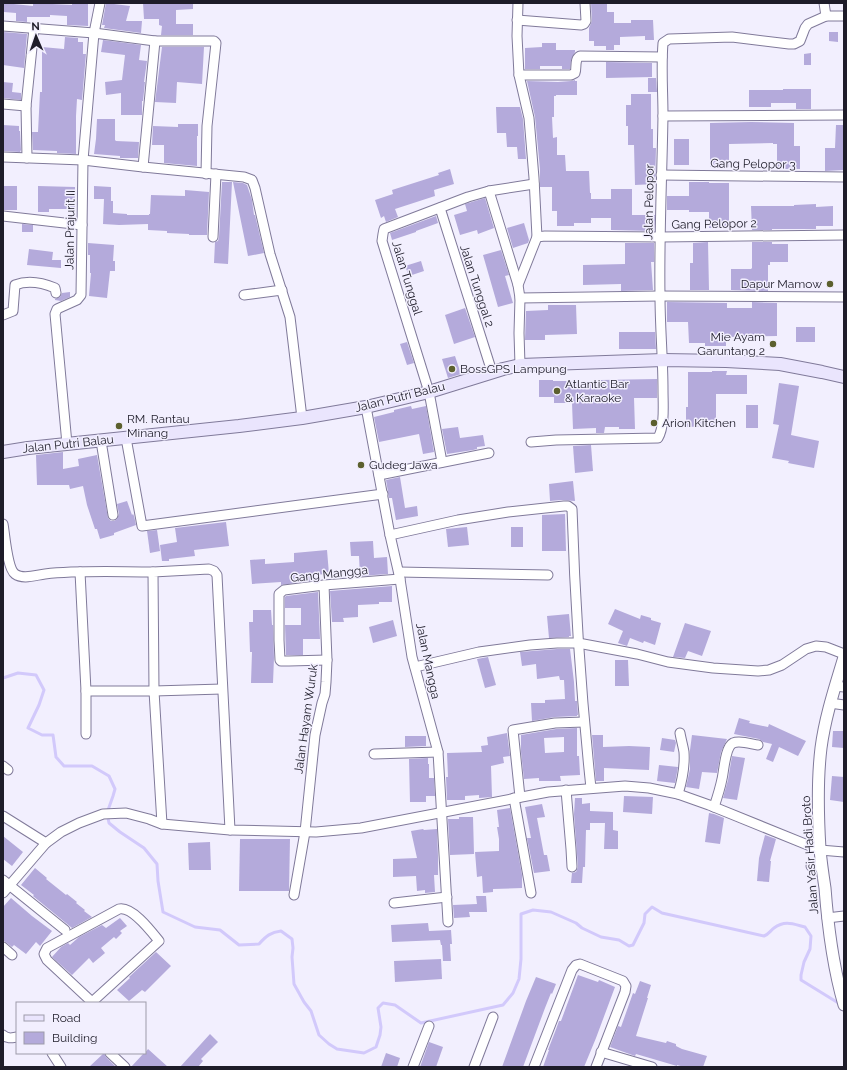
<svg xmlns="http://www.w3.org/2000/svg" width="847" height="1070" font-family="Raleway,sans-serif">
<rect width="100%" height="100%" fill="#f2effe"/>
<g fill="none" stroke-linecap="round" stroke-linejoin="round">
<!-- stream -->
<path stroke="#d2c9fb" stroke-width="3" d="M 3,678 L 18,673 L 36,675 L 44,690 L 39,705 L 28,728 L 42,735 L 53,735 L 56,757 L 64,766 L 92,766 L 109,776 L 115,789 L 113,796 L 107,813 L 109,823 L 120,832 L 144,848 L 157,864 L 158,881 L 163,912 L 195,927 L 220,930 L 239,945 L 259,944 C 266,936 271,932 281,931 L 292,939 L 293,948 L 292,957 L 294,984 L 304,1002 L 311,1011 L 319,1035 L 329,1044 L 337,1049 L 364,1053 L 376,1047 L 380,1035 L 381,1027 L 378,1008 L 383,1003 L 395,1005 L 421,1023 L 503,1005 L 513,993 L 519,979 L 521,959 L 521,914 L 533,910 L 551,912 L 576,923 L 582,928 L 601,937 L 619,940 L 629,946 L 633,945 L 644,923 L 645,914 L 652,907 L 662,913 L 764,936 C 769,934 770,931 774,928 C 785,920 793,924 805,927 L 811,936 L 810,949 L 804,962 L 801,975 L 801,980 L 840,1004 L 841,1004"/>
</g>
<!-- building -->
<g fill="#b4aadb" fill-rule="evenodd">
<polygon points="4,3 33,6 33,3 72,5 72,3 88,3 88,26 67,25 67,16 50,15 50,17 27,17 27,22 16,21 16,13 4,12"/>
<polygon points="106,3 130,6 126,21 142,21 141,33 104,28 105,25 102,25"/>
<polygon points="143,3 193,3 193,9 176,10 176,24 193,24 193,35 161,35 162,26 159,25 159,19 144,19"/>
<polygon points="591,3 607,3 607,12 614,12 614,23 631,23 631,20 653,20 654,40 645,40 645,36 620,37 620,45 614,45 614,50 606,50 606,46 594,46 594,41 589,41 589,28 592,21"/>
<polygon points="3,32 27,34 24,68 3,65"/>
<polygon points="829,32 838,32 838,42 829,41"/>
<polygon points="65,37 78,38 78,42 83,42 83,54 86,54 82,100 77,99 76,116 76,154 57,153 57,151 33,150 32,132 38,132 40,92 42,92 42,47 64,49"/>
<polygon points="103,40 141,45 139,60 147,61 144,82 145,82 143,101 142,101 142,115 121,115 121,93 106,95 105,82 122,80 125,55 101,52"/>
<polygon points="542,43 556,43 556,50 575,50 575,52 571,60 570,69 562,69 562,66 540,66 540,69 525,69 525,48 542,47"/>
<polygon points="162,47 204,47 202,84 177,82 176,103 155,102"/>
<polygon points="811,53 811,65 804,65 804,54"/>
<polygon points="606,62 652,63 652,77 606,78"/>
<polygon points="648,78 656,78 657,92 648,92"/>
<polygon points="575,80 575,81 577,81 577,95 556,95 556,96 554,96 554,117 552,117 553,138 557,137 557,155 565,155 566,171 589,171 590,193 591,193 591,199 611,199 611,189 632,189 632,215 655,215 654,231 611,230 611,218 591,218 591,223 574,223 574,226 557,226 557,211 552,211 552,187 540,187 540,169 535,117 527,81 558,82 571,81"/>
<polygon points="3,82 13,83 12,92 21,93 21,100 3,98"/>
<polygon points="783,89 811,89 811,109 796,109 796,103 771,103 771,107 749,107 749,90 783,90"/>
<polygon points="631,94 651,94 651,129 653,129 653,148 656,148 655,184 635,185 634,145 628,145 628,126 626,126 626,105 631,105"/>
<polygon points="496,107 520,107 523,119 526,159 518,159 517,147 507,147 506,133 497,133"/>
<polygon points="97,119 115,119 115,140 116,141 139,142 138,158 120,158 120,156 94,154 96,139"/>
<polygon points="751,122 794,123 794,146 800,146 800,169 777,169 777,144 773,144 773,143 729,144 729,167 710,167 710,123"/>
<polygon points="178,124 198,124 198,136 197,136 197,166 164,163 164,145 152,145 153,126 178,127"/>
<polygon points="3,125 19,126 19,131 20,131 21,150 20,152 3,151"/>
<polygon points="836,125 844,125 844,170 825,171 825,148 835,148"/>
<rect x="674" y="139" width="15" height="26"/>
<polygon points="450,169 454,184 434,190 435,196 395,209 398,217 386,222 384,216 381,218 375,200 393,194 392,190 439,175 438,173"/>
<polygon points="222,182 232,182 228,264 214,263 215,242 218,241 219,237"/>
<polygon points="233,182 243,183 247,185 252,200 254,215 255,215 264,253 248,256"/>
<polygon points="689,182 709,182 709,183 729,183 729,228 709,228 709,212 689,212 689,210 667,210 667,196 689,196"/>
<rect x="3" y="186" width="14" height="24"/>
<polygon points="38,186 75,187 75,209 49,209 49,212 38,212"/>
<polygon points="94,186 111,187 111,201 113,201 113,213 127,214 127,215 149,215 149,214 150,214 151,195 185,196 185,190 209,192 207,235 189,235 189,234 167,233 167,231 148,230 148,224 119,225 103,224 104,199 94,199"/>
<polygon points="485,198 494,228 478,234 477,230 460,235 454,215 467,211 465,204"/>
<polygon points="816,204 816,207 833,206 833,226 816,226 816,229 772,229 772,230 752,230 751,206 794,206 794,205"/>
<polygon points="436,216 438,223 416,231 416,232 392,240 390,233"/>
<polygon points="524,223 529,240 528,243 513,248 507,228"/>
<polygon points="22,224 33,225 33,232 22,232"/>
<polygon points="708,242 709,290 690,290 690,263 693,263 693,243"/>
<polygon points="752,242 772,242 772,244 788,244 788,262 770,262 770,265 768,265 768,291 731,290 731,269 751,269 752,268"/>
<polygon points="88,243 114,245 113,261 115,261 115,271 110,271 107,298 89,296 91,273 90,273 90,255 88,255"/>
<polygon points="625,243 654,243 654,262 651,262 653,290 621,291 621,284 583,285 583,265 625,264"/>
<polygon points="29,249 53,252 52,260 61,260 61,268 27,265"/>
<polygon points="501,250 509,275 505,276 513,303 498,307 483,255"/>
<polygon points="421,261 424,271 409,276 405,266"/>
<polygon points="70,292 70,297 61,301 55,300 55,299 60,297 62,293"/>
<polygon points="667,302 727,303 727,308 752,308 752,302 777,303 777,336 726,337 726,346 705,346 705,343 689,343 688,322 667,322"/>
<polygon points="548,305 576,305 577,334 545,335 545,340 525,340 526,311 548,310"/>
<polygon points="465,308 475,337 454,344 445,315"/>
<rect x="796" y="327" width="19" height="15"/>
<polygon points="619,332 655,332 656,349 619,349"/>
<polygon points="407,342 414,363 407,365 400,344"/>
<polygon points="455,356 461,374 448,378 442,359"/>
<polygon points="712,371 727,371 726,375 747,375 747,394 716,394 716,426 686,427 686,407 688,407 688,372 712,372"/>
<polygon points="657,379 657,398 634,398 635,429 619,429 619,427 605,427 604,433 596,433 596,428 573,429 572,403 554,403 554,397 539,397 539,380 553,380 553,381 574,381 574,382 601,382 601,380"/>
<polygon points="779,383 799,386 791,435 819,441 814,468 788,463 789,461 772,458 779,425 773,424"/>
<rect x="746" y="405" width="12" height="23"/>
<polygon points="411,406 412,409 426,406 434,452 423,454 419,434 379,442 374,417 394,412 394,410"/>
<polygon points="458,427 460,438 483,435 485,446 477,447 477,449 473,450 447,454 442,429"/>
<polygon points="591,445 593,471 575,473 573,446"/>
<polygon points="63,452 63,469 79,466 78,459 97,455 108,518 111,521 114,521 117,519 119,514 117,504 127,501 132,515 133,514 134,516 136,525 114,533 114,535 100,539 97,529 95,529 87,505 83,486 70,489 69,485 37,485 36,455"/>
<polygon points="400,477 405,508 417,506 418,516 396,520 392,498 389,498 386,480"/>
<polygon points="573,481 575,501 561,500 550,501 549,484"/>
<polygon points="565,514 566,551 542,551 542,515"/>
<polygon points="226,522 229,546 194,550 195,556 169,559 169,561 162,561 160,545 177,542 175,528"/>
<polygon points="467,527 469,545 448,547 446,529"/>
<rect x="511" y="527" width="12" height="20"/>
<polygon points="157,530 160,551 150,553 147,531"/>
<polygon points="373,541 374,558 387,557 388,574 360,576 359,556 351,556 350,542"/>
<polygon points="327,550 329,574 310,575 310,581 281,585 281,582 252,584 250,560 265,559 265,564 294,562 294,553"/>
<polygon points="392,586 392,602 379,602 379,604 358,605 358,617 343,618 344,622 332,622 330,591"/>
<polygon points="318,592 320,639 303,639 303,655 286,655 285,625 301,625 301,608 285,608 285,597 286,596"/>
<polygon points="615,609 640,619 641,615 651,618 651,620 661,623 655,645 644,641 643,643 630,638 627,646 618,643 623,631 608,624"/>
<polygon points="253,610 271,610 272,625 273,625 274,658 273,683 251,683 252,652 250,652 249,622 253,622"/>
<polygon points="569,614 571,636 569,636 569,637 549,638 547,616"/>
<polygon points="393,620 397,636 373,643 369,627"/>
<polygon points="685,623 711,631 702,656 688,651 685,658 673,657"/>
<polygon points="557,649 570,649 574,682 575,701 577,701 578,715 577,715 577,716 555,717 532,721 531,703 545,703 545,700 565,699 564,680 560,680 559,676 537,679 536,664 522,666 520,652"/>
<polygon points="488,657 496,685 485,688 477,659"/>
<polygon points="615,660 628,660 629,686 615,686"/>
<polygon points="739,718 750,721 749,723 768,727 769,724 806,741 798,756 779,747 773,762 766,759 772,744 763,742 759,739 734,734"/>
<path d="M 577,728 L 577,756 L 579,756 L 580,775 L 560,776 L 561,781 L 539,781 L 539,778 L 524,779 L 521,752 L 521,735 L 556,729 ZM 564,737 L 564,752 L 545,753 L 544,738 Z"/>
<polygon points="833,731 844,731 844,748 832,747"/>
<polygon points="507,733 510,756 503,757 504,763 491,766 492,797 479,798 479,795 465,796 465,800 447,800 446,777 448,777 447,753 482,752 481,746 488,745 487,737"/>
<polygon points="592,735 603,735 603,747 629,746 650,747 649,770 604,768 604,781 596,781"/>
<polygon points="692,735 727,739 721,752 717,773 702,772 699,789 686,787 690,769 690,750"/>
<polygon points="405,736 426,736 426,746 405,747"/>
<polygon points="662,738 675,740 676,743 674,752 660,750"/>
<polygon points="732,756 745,758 737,800 723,798 728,780"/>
<polygon points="428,758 428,764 429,764 429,778 434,778 435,796 426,796 426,802 410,802 409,759"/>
<polygon points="659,765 678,767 675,783 657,781"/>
<polygon points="832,776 844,777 844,802 830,800"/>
<polygon points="624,796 653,797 652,814 623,812"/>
<polygon points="575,798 582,798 582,804 590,803 590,811 613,812 613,830 618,831 618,849 604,849 605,823 590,823 590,830 586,830 585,867 583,867 582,883 571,883 572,873 576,872 578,867 574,814"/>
<polygon points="542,804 545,817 537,818 544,855 547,855 550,871 534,873 527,838 531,838 525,807"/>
<polygon points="510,808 522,875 522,888 493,889 493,892 483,893 482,876 477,877 475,852 499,851 499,839 497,827 499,827 497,810"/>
<polygon points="709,813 714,814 724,818 720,844 705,842"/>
<polygon points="459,817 473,817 474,854 450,855 448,819 459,819"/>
<polygon points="423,829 424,830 437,829 438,856 438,875 434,875 435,892 425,893 425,890 417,891 416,876 393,877 393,859 417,858 411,831"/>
<polygon points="765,835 776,839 770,861 771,861 769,882 757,881 759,858"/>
<polygon points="3,836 23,852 12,866 3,859"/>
<polygon points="240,839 290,839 289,891 239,891"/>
<polygon points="210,842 211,870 189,870 188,843"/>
<polygon points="35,868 47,878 46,879 66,895 67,894 77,902 76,903 85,910 84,911 92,917 72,928 33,896 34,895 21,885"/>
<polygon points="476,896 486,896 487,912 469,912 470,917 454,918 453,905 477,904"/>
<polygon points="11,898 32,916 52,931 40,946 36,942 26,954 14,945 12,947 3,940 3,907"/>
<polygon points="120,918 127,926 120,931 122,933 116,939 114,937 101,948 105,953 93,963 89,958 72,975 52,957 61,947 68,943 70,945 79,937 102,925 106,928"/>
<polygon points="428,923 429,931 451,930 452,944 450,944 451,961 443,961 442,945 441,945 440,940 392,942 391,925"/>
<polygon points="156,952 171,966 145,992 142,990 129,1001 117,990 130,978 129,977"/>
<polygon points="441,959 442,979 395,982 394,961"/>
<polygon points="578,975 598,982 599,980 615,987 596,1038 584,1067 543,1067 549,1050 548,1050 555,1032 559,1021 561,1021"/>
<polygon points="536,977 556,984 552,994 551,993 545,1008 523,1067 502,1067 526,1001"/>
<polygon points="640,981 651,985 647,998 648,998 636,1036 666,1043 667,1041 676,1044 676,1046 682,1049 707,1056 703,1067 684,1067 677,1065 677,1066 636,1054 635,1056 610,1047 618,1026 621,1027 633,993 635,994"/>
<polygon points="210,1034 218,1042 201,1059 203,1061 198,1067 180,1067"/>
<polygon points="429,1042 443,1047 436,1067 420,1067"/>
<polygon points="148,1049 168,1067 131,1067 144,1053 145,1053"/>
<polygon points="104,1053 106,1057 116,1067 89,1067"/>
<polygon points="386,1053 400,1058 397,1067 381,1067"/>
</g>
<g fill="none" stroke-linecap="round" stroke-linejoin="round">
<defs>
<g id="minor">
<polyline points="518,3 517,36 519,75 529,118 534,178 537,237 518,285 520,298 519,333 520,365"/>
<polyline points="824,3 826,16"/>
<polyline points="517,20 581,25 584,24 586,21 585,3"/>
<polyline points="3,26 94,33 155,41 214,41 216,43 207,126 206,174"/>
<path d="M 519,75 L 571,75 L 575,73 C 577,68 574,59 580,56 L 662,57"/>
<polyline points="3,104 26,106"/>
<polyline points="663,116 844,115"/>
<polyline points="3,157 83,160 143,167 244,177 252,180 255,188 270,254 290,317 302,418"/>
<polyline points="27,158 26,106 34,28"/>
<polyline points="143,167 155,41"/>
<polyline points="661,175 844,177"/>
<polyline points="489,191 518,285"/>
<polyline points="440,208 492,372"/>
<polyline points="3,216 82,225"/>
<polyline points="213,237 216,174"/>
<polyline points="537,237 545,236 661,237 844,235"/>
<polyline points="244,295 282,290"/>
<polyline points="520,298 660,296 844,297"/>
<path d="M 3,315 L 13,311 L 15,285 C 28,280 43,283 55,288 L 56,293"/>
<polyline points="366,407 390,535 400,579 412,657 438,752 448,922"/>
<polyline points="126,438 142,526 383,494"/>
<polyline points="101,441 113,515"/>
<path d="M 531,442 L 556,440 L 658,438 C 665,426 663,404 663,390 C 663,359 660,327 660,296 C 659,236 662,176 663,116 C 663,92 661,68 663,43 L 669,39 L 732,37 L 789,44 L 794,44 L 800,41 L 805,28 L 808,24 L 826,16 L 844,16"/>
<polyline points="67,444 55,314 57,309 77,300 81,295 83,160 94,33 100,3"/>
<polyline points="442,462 429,392 382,241 383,234 384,229 468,197 489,191 534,184"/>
<polyline points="379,475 489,453"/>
<path d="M 3,524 C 5,534 7,568 15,574 C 23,580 36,575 45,574 C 81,570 117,572 153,572"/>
<path d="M 390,535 L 458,520 L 508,512 L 564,506 L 568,506 L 572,509 C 575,602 581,695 591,788"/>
<polyline points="80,572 86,691 154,691 222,689"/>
<polyline points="399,572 548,575"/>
<polyline points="327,660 289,661 281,661 280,660 279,640 279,594 284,590 324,585 400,579"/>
<polyline points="415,667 479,652 530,645 557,643 578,643 637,654 668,662 713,668 758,671 769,670 782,665 806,649 816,646 826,647 844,654"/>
<polyline points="835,686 844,687"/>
<polyline points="86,691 86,734"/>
<polyline points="830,703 844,705"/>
<polyline points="374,754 438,752"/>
<polyline points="3,766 8,770"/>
<polyline points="566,790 571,849 572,867"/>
<path d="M 678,794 C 682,781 685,766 684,752 C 683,746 681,739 680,733"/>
<polyline points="520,797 513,730 555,723 584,722"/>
<polyline points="514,798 531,893"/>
<path d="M 714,807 C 717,798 720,789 722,779 C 724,771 725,747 733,743 C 740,740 751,744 758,745"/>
<polyline points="3,816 46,843"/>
<polyline points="162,824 154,691 153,572 209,569 214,571 217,575 230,830"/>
<polyline points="811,866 822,866"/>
<polyline points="3,880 65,930"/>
<polyline points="3,893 46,843 61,832 79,823 103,814 126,813 149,819 162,824 230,830 316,832 361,828 548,792 625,786 649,788 678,794 709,805 820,850 844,852"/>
<polyline points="294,895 305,832 315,735 322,703 325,694 326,682 327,660 324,585"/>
<polyline points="394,903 447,897"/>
<polyline points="827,918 844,916"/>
<polyline points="3,947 12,955"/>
<path d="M 91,1003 L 159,941 C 151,931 132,906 119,909 L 47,948 L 44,954 L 47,960 L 92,1002"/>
<path d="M 3,1035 C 8,1039 11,1038 17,1037"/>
<polyline points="601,1052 652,1067"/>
<polyline points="52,1053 61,1067"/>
<polyline points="110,1053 125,1067"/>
<polyline points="413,1067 429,1026"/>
<polyline points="474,1067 493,1017"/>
<polyline points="534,1067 572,970 576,965 580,964 623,981 626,986 625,992 596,1067"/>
</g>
<path id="tertiary" d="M 844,657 C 835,687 825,717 821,748 C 817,781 818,816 820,849 C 821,862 823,875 825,888 C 828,928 833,967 844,1005"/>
<polyline id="secondary" points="3,452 28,448 239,426 302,418 366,407 429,392 503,369 520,365 663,360 726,361 780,364 822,372 844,377"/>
</defs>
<!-- minor casing -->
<use href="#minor" stroke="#807a9a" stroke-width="11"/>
<!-- tertiary casing -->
<use href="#tertiary" stroke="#807a9a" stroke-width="13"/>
<!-- secondary casing -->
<use href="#secondary" stroke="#807a9a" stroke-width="14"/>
<!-- minor -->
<use href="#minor" stroke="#fff" stroke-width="9"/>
<!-- tertiary -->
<use href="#tertiary" stroke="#fff" stroke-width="11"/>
<!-- secondary -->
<use href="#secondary" stroke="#eae5fd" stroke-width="12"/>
</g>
<!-- markers -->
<g fill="#5c602e" stroke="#f2effe" stroke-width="1.5">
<circle cx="830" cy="284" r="4"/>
<circle cx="773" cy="344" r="4"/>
<circle cx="452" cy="369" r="4"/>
<circle cx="557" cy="391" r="4"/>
<circle cx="654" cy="423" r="4"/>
<circle cx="119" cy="426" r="4"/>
<circle cx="361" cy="465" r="4"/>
</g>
<g text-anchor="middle" stroke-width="3" stroke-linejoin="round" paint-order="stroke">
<!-- street labels -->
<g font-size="12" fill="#1e1c29" stroke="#f2effe">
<text transform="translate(753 164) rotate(1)" y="4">Gang Pelopor 3</text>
<text transform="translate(649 202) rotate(-89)" y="4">Jalan Pelopor</text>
<text transform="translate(714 224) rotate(-1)" y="4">Gang Pelopor 2</text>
<text transform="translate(70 230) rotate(-89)" y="4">Jalan Prajurit II</text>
<text transform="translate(407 278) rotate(73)" y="4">Jalan Tunggal</text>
<text transform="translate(477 286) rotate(72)" y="4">Jalan Tunggal 2</text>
<text transform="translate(400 397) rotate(-14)" y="4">Jalan Putri Balau</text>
<text transform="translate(68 444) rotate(-6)" y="4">Jalan Putri Balau</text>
<text transform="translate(329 574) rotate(-6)" y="4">Gang Mangga</text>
<text transform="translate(428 661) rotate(78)" y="4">Jalan Mangga</text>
<text transform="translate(306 719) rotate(-82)" y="4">Jalan Hayam Wuruk</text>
<text transform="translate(810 855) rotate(-94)" y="4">Jalan Yasir Hadi Broto</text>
</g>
<!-- poi labels -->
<g font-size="12" fill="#1e1c29" stroke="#f2effe" text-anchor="start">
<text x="822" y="288" text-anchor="end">Dapur Mamow</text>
<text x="765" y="341" text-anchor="end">Mie Ayam<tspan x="765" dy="14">Garuntang 2</tspan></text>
<text x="460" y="373">BossGPS Lampung</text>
<text x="565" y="388">Atlantic Bar<tspan x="565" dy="14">&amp; Karaoke</tspan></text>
<text x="127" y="423">RM. Rantau<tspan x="127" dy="14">Minang</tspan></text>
<text x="662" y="427">Arion Kitchen</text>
<text x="369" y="469">Gudeg Jawa</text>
</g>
</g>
<!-- border -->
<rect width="847" height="1070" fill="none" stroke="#1e1c29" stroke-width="8"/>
<!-- legend -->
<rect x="16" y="1002" width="130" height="52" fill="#f2effe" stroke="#9d9ba9"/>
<rect x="24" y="1015" width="20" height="6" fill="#eae5fd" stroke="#9d9ba9"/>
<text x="52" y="1022" font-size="12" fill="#1e1c29">Road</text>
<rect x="24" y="1032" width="20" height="12" fill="#b4aadb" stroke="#9d9ba9"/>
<text x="52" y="1042" font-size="12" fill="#1e1c29">Building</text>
<!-- north arrow -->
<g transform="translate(36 36) rotate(358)" stroke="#f2effe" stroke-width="3" paint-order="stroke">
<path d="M0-3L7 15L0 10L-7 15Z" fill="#1e1c29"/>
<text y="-6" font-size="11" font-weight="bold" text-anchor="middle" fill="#1e1c29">N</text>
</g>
</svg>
